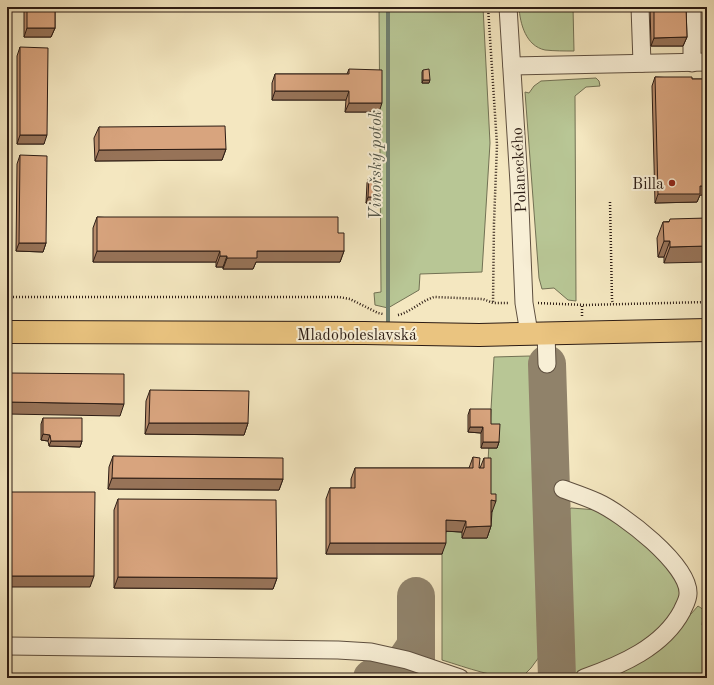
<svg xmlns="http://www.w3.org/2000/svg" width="714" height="685" font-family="'Old Standard TT',serif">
<rect width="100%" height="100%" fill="#f4e7c0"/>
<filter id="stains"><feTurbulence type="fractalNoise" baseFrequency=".005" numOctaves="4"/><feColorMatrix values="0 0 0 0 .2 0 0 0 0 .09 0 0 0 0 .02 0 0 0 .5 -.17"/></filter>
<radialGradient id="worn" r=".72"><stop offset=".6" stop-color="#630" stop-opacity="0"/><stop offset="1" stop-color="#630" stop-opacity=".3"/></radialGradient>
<!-- green -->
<g fill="#b8c695" stroke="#727154">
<polygon points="379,7 483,7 490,143 482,272 420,274 419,290 388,308 375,305 374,293 381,292"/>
<path d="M 519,7 L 573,7 L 574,51 C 565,51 554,51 545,50 C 526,46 520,24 519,7 Z"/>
<polygon points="596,78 599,81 600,86 586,87 575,96 576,301 568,300 554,288 542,289 539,278 525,92 529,93 534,86 541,81"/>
<path d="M 530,356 L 531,364 L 534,364 L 542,653 L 531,668 L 521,678 C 494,678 468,668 442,660 L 442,531 L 462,532 L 463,538 L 487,512 L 492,511 L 487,479 L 494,357 Z"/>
<polygon points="571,508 598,510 633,532 669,569 679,583 680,601 665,625 618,659 576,675 569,675 564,516"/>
<polygon points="698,606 704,610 702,625 707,628 707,678 602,678 675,632"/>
</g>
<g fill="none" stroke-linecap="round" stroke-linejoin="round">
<!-- stream -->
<polyline stroke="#707f6f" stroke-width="4" points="388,322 388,7"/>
<!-- taxiway -->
<g stroke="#90826a" stroke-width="38">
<polyline points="547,364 557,678"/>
<path d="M 372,678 C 397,672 403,667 416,645"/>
<polyline points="416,678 416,596"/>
</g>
<defs>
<g id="minor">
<polyline points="508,7 519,183 524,303 529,333"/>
<polyline points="640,7 642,63"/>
<polyline points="692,63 692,7"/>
<polyline points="512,66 707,62"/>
<polyline points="546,333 547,364"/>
<path d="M 563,489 C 574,493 586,497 597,502 C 622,513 690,565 688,594 C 688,600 684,606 682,611 C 663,647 621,665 584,678"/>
<polyline points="7,646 338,650 371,652 407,660 460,678"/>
</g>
<polyline id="major" points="7,332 365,333 479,335 707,330"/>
</defs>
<!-- minor casing -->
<use href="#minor" stroke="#5e4f3f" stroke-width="19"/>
<!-- major casing -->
<use href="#major" stroke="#2c1c14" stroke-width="24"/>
<!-- path -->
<g stroke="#2c1c14" stroke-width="2.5" stroke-dasharray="1 2" stroke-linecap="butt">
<polyline points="488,7 497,145 494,223 493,303"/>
<polyline points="610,202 612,300 613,304"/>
<polyline points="7,297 339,297 350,299 378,313 383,314"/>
<polyline points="538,303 585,305 707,302"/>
<path d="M 398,315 C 411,312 421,301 434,297 L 483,299 L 493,303 L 509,303"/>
<polyline points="582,316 582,304"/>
</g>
<!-- minor -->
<use href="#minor" stroke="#f8efd6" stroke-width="17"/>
<!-- major -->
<use href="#major" stroke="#eac480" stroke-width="22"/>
</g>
<!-- wall -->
<g fill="#ba8d6c" stroke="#2c1c14">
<polygon points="24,7 55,7 55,28 51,37 24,37"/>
<polygon points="650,7 686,7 687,37 683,46 651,46"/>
<polygon points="707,7 707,45 705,45 704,15"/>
<polygon points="20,47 44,144 17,144 17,56"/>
<polygon points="349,69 379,112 345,112 346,100 272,100 272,83 275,74 347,74"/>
<polygon points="423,70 429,83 422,83 422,72"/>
<polygon points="655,77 692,79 707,79 707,195 700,195 697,202 655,203 652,86"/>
<polygon points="99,127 226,149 222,160 95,161 94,138"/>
<polygon points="20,155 46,243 43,252 16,251 17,164"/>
<polygon points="369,177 380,197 378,203 366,203 367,183"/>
<polygon points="97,217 338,233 344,251 340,262 256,262 253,269 223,269 223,267 216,267 216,262 93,262 93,228"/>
<polygon points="707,218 664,263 664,257 658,257 657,238 663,222"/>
<polygon points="150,390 248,423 244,435 145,434 146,401"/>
<polygon points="470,409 491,424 499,442 497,448 481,448 481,433 468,432 468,415"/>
<polygon points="43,418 82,441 80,447 49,446 48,441 41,440 41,424"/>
<polygon points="113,456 283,479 279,490 108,489 109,467"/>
<polygon points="473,457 479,468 480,468 484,458 492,512 491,526 487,538 462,538 462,532 446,531 442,554 326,554 326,499 330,488 351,488 351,479 355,468 469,468"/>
<polygon points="118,499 277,578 273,589 114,588 114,510"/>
</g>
<!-- shaded-wall -->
<g fill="#977358" stroke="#2c1c14">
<polygon points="27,28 55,28 51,37 24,37"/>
<polygon points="687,37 683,46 651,46 654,38"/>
<polygon points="707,39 707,45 705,45"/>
<polygon points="423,80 430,80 429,83 422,83"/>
<polygon points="275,91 349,91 346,100 272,100"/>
<polygon points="349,103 382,103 379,112 345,112"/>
<polygon points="20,135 47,135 44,144 17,144"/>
<polygon points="226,149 222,160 95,161 99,150"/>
<polygon points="700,186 707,186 707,195 700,195 697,202 655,203 658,194"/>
<polygon points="368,197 380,197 378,203 366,203"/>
<polygon points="664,241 670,241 664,257 658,257"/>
<polygon points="19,243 46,243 43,252 16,251"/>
<polygon points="707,246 707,262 664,263 670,247"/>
<polygon points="97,251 220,251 216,262 93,262"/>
<polygon points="257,251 344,251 340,262 256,262 253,269 223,269 227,258"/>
<polygon points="220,256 227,256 223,267 216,267"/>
<polygon points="7,402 124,404 120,416 7,414"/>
<polygon points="149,423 248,423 244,435 145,434"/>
<polygon points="470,427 483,427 481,433 468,432"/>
<polygon points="43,434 50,435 48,441 41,440"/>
<polygon points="51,441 82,441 80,447 49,446"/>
<polygon points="483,442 499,442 497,448 481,448"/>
<polygon points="112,478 283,479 279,490 108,489"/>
<polygon points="491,500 496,501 492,512 487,512"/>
<polygon points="446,520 466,521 462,532 442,531"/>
<polygon points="491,526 487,538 462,538 466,527"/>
<polygon points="330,543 446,543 442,554 326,554"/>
<polygon points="7,576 94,576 90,587 7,587"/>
<polygon points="118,577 277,578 273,589 114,588"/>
</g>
<!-- building -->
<g fill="#d8a47e" stroke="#2c1c14">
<rect x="27" y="7" width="28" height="21"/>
<polygon points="654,7 686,7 687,37 654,38"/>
<polygon points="20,47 48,48 47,135 20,135"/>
<polygon points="349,69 382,70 382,103 349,103 349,91 275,91 275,74 349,74"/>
<polygon points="429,69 430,80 423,80 423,70"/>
<polygon points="655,77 692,77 692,79 707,79 707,186 700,186 700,194 658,194"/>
<polygon points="225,126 226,149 99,150 99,127"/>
<polygon points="20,155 47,156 46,243 19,243"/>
<polygon points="369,177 381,177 380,197 368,197"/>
<polygon points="97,217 338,217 338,233 344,233 344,251 257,251 257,258 227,258 227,256 220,256 220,251 97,251"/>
<polygon points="707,218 707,246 670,247 670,241 664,241 663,222 669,222 670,219"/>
<polygon points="7,373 124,374 124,404 7,402"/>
<polygon points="150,390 249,391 248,423 149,423"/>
<polygon points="470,409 491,409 491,424 500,424 499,442 483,442 483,427 470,427"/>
<polygon points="43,418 82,418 82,441 51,441 50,435 43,434"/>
<polygon points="113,456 283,458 283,479 112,478"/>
<polygon points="473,457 480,458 479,468 484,468 484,458 491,458 491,494 496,494 496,501 491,500 491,526 466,527 466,521 446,520 446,543 330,543 330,488 355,488 355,468 473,468"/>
<polygon points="7,492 95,492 94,576 7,576"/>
<polygon points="118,499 276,500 277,578 118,577"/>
</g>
<!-- markers -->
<circle fill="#8f2418" stroke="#f8efd6" stroke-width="1.5" cx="672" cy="183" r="4"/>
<g text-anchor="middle" stroke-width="4" stroke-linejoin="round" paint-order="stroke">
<!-- street labels -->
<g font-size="16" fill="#2c1c14" stroke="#f8efd6">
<text transform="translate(518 170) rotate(-93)" y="6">Polaneckého</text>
<text x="357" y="340">Mladoboleslavská</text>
</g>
<!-- poi labels -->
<g font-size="16" fill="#2c1c14" stroke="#f8efd6" text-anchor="end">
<text x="664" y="189">Billa</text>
</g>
<!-- water labels -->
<g font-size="17" font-style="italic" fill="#545649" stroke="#f8efd6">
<text transform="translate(375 165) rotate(-90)" y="6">Vinořský potok</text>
</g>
</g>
<!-- margin -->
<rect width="714" height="685" fill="none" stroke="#f4e7c0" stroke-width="24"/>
<rect x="8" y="8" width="698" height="669" fill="none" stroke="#2c1c14" stroke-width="2"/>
<rect x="12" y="12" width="690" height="661" fill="none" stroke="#2c1c14"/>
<rect width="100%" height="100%" filter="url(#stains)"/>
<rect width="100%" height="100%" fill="url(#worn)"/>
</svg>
